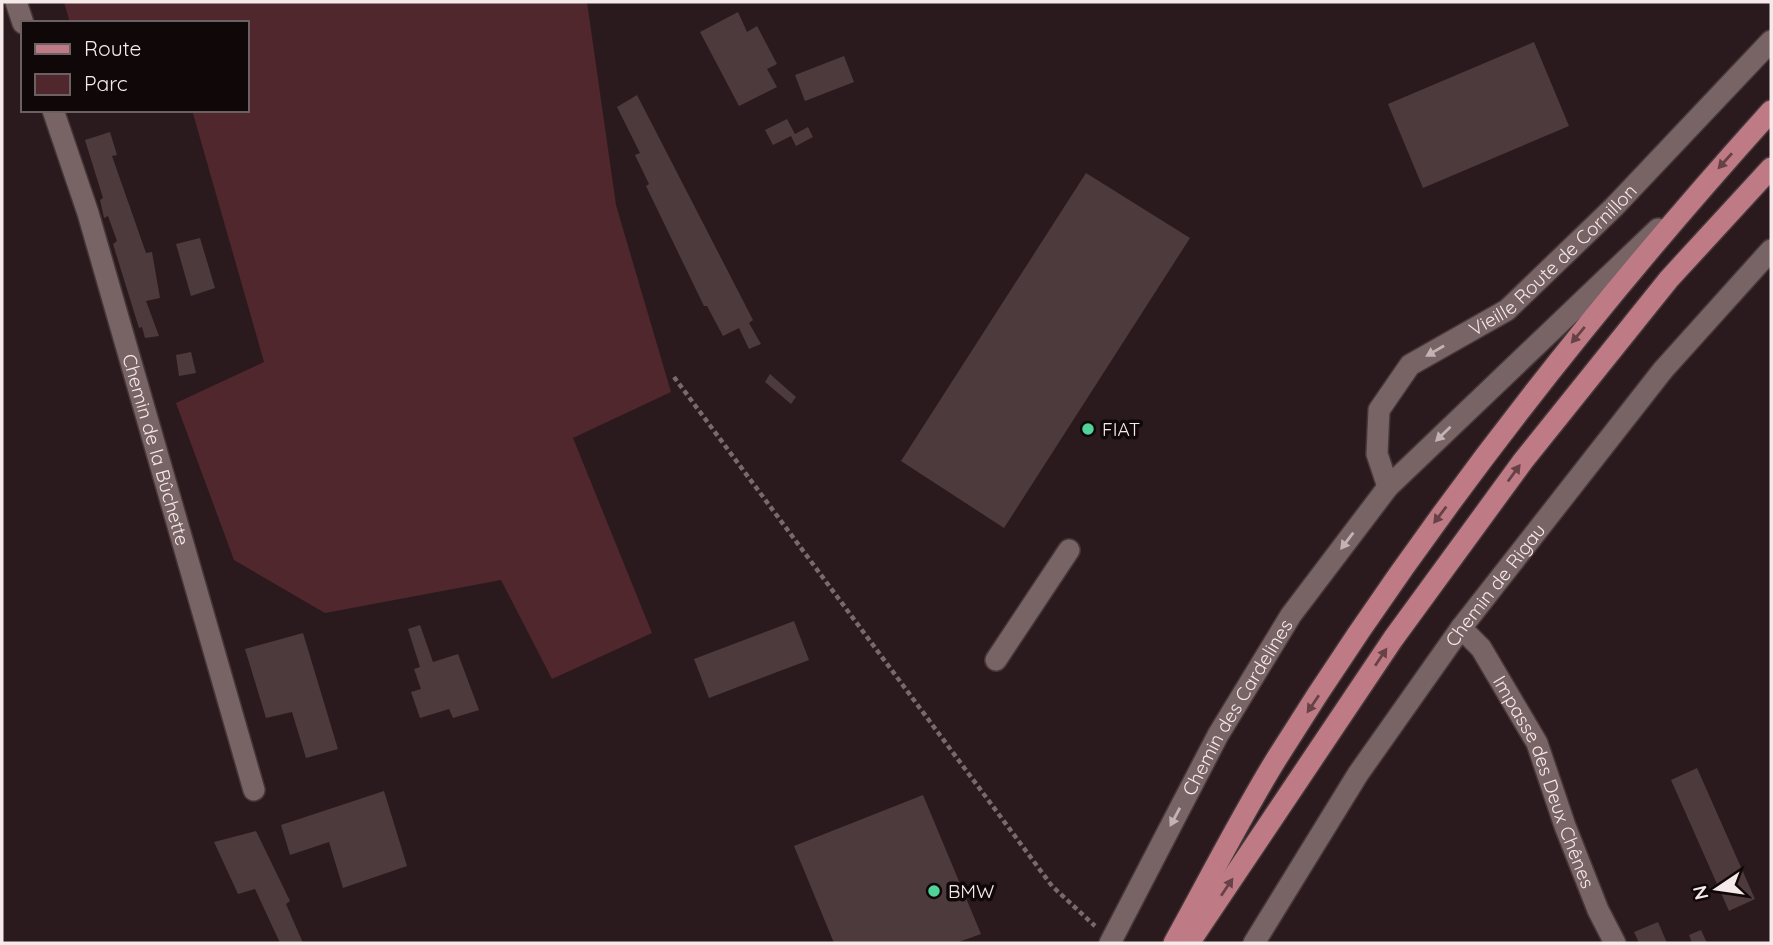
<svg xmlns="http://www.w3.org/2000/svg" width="1773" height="945" font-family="Quicksand,sans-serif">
<rect width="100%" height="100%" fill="#2b1a1d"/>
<!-- green -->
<polygon fill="#4f272d" points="64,2 587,2 616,205 671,392 573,438 652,633 552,679 501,580 325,613 234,560 176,403 264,362 192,110 247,110 247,23 70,23"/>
<!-- building -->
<g fill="#4d3a3c">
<polygon points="738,12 747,32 757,26 777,64 767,69 777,87 739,106 700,32"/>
<polygon points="1534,42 1569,126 1423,188 1388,104"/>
<polygon points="844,56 854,82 805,101 795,75"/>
<polygon points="637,95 753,320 749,323 761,344 749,349 739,328 723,336 707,306 704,306 646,186 649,184 635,155 640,153 617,107"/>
<polygon points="787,119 795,134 808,127 813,137 796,146 791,136 773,145 765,130"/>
<polygon points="110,132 117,155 112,156 146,253 152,252 160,298 146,301 159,336 145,338 142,327 139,328 113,244 117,241 108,216 104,218 100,200 103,198 85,140"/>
<polygon points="1086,173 1190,238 1004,528 901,461"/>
<polygon points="200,238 215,288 191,296 176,244"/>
<polygon points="191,352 196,373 179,376 176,355"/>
<polygon points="770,374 796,397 791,404 765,382"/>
<polygon points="794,621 809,660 709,698 694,659"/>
<polygon points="420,625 433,662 458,654 479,710 453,718 449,709 420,718 411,692 421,689 414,669 420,667 408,629"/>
<polygon points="303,633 338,749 306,758 292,712 266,718 245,649"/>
<polygon points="1697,768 1755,899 1729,911 1671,780"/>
<polygon points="384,791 407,866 343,888 329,842 290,855 281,825"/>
<polygon points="923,795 981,934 956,943 834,943 794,846"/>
<polygon points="256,831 290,901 286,904 303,943 280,943 255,889 238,894 214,842"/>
<polygon points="1658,922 1667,943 1639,943 1634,932"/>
<polygon points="1701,930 1707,943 1692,943 1689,935"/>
</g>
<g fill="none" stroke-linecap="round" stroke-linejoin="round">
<defs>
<g id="minor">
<polyline points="16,2 23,23"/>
<path id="s1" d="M 53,110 L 88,213 L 254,790"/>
<path id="s2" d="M 1388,487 L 1377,454 L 1379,410 L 1410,365 L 1507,310 L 1614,207 L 1771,41"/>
<path id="s3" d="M 1461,628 L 1481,648 L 1537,743 L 1565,826 L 1598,910 L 1615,943"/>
<polyline points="996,660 1069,550"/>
<path id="s4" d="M 1110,943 L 1218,735 L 1291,615 L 1388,487 L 1658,229"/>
<path id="s5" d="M 1254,943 L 1358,774 L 1461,628 L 1663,370 L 1771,250"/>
</g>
<g id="major">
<path d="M 1174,943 C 1208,882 1240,818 1277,758 C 1421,527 1589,313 1771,111"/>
<polyline points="1189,943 1393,639 1523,461 1669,279 1771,168"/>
</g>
</defs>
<!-- minor casing -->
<use href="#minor" stroke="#453739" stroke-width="24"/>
<!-- major casing -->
<use href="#major" stroke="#453739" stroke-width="24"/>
<!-- path -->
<polyline stroke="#78696b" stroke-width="4.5" stroke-dasharray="5 3.5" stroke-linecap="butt" points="674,377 1052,886 1095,926"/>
<!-- minor -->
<use href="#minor" stroke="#786365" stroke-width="21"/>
<!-- major -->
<use href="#major" stroke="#bf7b85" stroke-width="21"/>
</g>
<!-- one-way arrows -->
<defs><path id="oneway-solid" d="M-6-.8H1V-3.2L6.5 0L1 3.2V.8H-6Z" transform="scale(1.75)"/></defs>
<g fill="#674146">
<use href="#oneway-solid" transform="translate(1725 161) rotate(132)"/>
<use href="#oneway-solid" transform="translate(1578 335) rotate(130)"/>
<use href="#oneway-solid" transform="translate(1514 473) rotate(-54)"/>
<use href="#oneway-solid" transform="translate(1440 515) rotate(127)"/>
<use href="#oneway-solid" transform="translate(1381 657) rotate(-56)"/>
<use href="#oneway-solid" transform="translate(1313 704) rotate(124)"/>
<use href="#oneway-solid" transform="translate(1227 887) rotate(-56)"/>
</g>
<g fill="#c3b3b5">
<use href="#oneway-solid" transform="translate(1435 351) rotate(150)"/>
<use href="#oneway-solid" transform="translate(1443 434) rotate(136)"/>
<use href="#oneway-solid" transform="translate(1347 541) rotate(127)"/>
<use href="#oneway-solid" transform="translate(1175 817) rotate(118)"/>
</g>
<!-- markers -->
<g fill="#4fd399" stroke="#0f0708" stroke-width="2.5">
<circle cx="1088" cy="429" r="7"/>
<circle cx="934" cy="891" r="7"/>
</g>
<g text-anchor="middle" stroke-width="7" stroke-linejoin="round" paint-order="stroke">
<!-- street labels -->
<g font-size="19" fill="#f5e9ea" stroke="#0f0708">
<text dy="7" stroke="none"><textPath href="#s2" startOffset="312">Vieille Route de Cornillon</textPath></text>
<text dy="7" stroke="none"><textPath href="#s1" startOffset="355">Chemin de la Bûchette</textPath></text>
<text dy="7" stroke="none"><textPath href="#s5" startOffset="432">Chemin de Rigau</textPath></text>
<text dy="7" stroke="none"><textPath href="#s4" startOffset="268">Chemin des Cardelines</textPath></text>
<text dy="7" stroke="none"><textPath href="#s3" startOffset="177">Impasse des Deux Chênes</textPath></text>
</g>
<!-- poi labels -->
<g font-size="19" fill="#f5e9ea" stroke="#0f0708" text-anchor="start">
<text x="1102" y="436">FIAT</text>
<text x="948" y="898">BMW</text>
</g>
</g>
<!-- border -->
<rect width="1773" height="945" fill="none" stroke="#f5e9ea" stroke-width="7"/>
<!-- legend -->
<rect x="21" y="21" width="228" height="91" fill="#0f0708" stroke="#6b6162" stroke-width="2"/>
<rect x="35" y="44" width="35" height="10" fill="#bf7b85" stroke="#6b6162" stroke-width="2"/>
<text x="84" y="56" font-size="21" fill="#f5e9ea">Route</text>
<rect x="35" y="74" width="35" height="21" fill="#4f272d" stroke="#6b6162" stroke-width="2"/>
<text x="84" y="91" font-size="21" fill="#f5e9ea">Parc</text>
<!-- north arrow -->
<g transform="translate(1717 889) rotate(257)" stroke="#0f0708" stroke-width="5" paint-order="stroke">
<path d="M0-5L12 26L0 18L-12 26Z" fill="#f5e9ea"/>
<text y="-10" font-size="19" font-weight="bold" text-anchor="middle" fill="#f5e9ea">N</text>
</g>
</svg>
